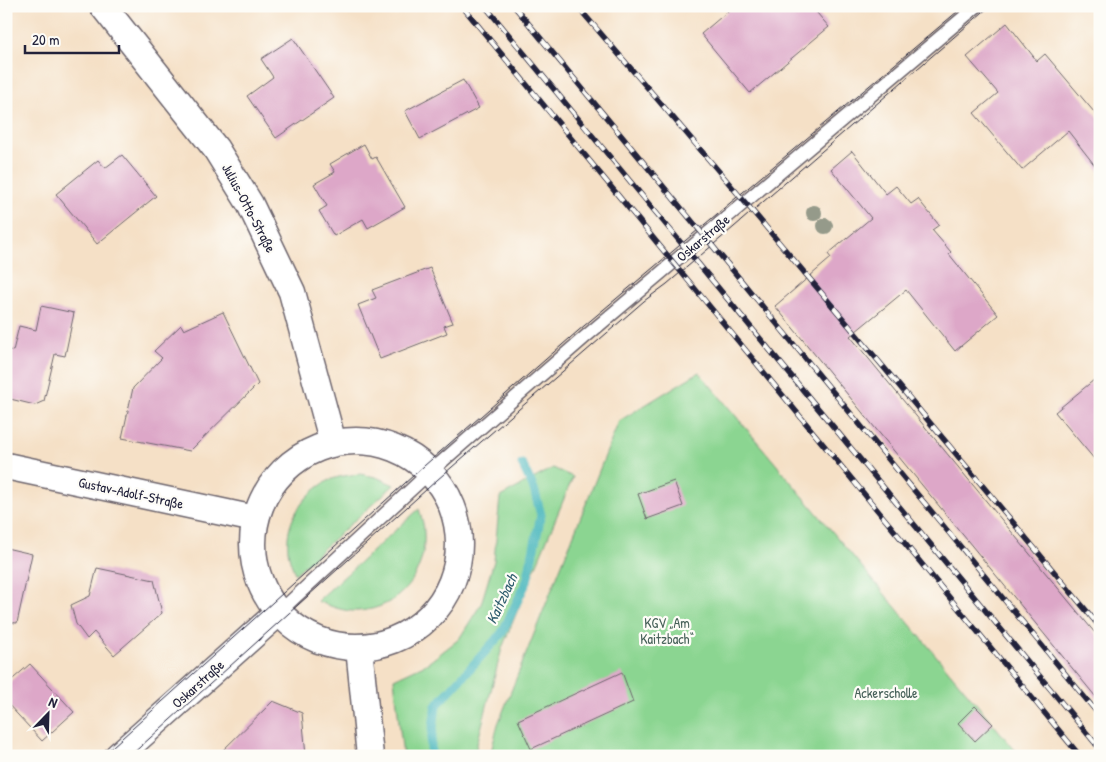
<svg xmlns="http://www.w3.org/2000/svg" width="1106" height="762" font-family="'Patrick Hand',sans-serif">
<rect width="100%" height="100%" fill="#fdfcf7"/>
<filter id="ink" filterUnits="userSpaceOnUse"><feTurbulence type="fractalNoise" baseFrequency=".02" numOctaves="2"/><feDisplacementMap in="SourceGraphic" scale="10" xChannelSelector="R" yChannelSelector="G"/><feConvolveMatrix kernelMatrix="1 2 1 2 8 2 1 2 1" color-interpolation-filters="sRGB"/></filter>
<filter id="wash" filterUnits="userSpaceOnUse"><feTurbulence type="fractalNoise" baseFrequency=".0096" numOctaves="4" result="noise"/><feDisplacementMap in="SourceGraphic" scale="20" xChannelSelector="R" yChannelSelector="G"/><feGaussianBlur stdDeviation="1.12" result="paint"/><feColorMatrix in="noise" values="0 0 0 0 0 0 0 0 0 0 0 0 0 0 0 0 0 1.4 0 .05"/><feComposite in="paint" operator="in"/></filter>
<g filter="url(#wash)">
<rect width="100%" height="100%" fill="#f5e0c6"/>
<!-- green -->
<g fill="#8bd591" stroke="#567c66">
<polygon points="699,372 1020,756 490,756 498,724 619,421"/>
<polygon points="553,468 573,477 502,648 474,756 403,756 394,679 428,663 459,639 481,604 494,561 500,497"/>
<path d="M 360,474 L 376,477 L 394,485 L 295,574 C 293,568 290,562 289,556 C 282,525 303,493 330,480 C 339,476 350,475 360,474 Z"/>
<path d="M 419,509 C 421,516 424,524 424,532 C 427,572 400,609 358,611 C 344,612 330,606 317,601 Z"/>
</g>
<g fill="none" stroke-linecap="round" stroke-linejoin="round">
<!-- stream -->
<polyline stroke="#46b6bc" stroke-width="9" points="431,756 431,743 436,706 502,633 527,581 541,515 534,489 522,464"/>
</g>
<g id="blocks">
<!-- building -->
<g fill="#dda7c8">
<polygon points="734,6 811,6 829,27 750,93 701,34"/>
<polygon points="1007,23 1037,61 1045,54 1100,119 1100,172 1068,131 1022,170 974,113 998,93 967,57"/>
<polygon points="293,38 334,98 276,138 247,96 273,77 261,59"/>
<polygon points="463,80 479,108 420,139 405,111"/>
<polygon points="364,144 372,159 376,157 405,207 368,228 363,219 334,236 319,211 327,206 314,184 335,172 330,164"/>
<polygon points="852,151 886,194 896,186 911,204 918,199 939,225 932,230 951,252 949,254 998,315 955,351 906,290 850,336 1100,639 1100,702 775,306 831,258 828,254 871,218 831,169"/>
<polygon points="122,155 156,196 97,244 56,194 98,160 105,168"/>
<polygon points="430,268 453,323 444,326 447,333 380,359 358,305 376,298 372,290"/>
<polygon points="41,306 74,313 65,356 55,354 44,401 35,405 6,398 6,349 13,351 19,326 36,330"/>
<polygon points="223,312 258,384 190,451 122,438 133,388 162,358 154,351 181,325 184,330"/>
<polygon points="1100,375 1100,466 1055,412"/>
<polygon points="674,481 683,506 647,519 638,494"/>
<polygon points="6,548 32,554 17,623 6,622"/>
<polygon points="97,568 154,580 162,613 114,655 94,632 87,639 76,624 71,605 90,596"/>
<polygon points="30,664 74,712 42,741 6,702 6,685"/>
<polygon points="622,672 633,702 531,749 518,720"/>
<polygon points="273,701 302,713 306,756 217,756"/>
<polygon points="975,706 993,724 975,741 958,723"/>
</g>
</g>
</g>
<g filter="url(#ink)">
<use href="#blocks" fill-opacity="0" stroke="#6c646c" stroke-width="1"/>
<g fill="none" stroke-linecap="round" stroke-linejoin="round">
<defs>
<polyline id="lane" points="278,613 430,472 585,337 977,6"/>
<g id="street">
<polyline points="103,6 216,149 250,204 292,292 333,443"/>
<circle cx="356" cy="544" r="103"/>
<polyline points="6,466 255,519"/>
<polyline points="359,648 370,756"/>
<polyline points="118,756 278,613"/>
</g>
</defs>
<!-- lane casing -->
<use href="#lane" stroke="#6c646c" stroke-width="15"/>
<!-- street casing -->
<use href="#street" stroke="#6c646c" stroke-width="29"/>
<!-- lane -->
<use href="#lane" stroke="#fff" stroke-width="12"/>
<!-- street -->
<use href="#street" stroke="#fff" stroke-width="26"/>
<!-- tram -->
<g stroke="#22223b" stroke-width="1">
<polyline points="102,756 424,466 578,331 964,6"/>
<polyline points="130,756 437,480 644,301 667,284 734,227 990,6"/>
</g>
<defs>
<g id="rail">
<polyline points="462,6 1080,756"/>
<polyline points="485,6 1100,749"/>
<polyline points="514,6 735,273 1100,716"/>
<path d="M 577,6 C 754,210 927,419 1100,627"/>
</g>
</defs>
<!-- rail casing -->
<use href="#rail" stroke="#22223b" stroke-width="5.5"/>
<!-- rail -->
<use href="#rail" stroke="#fdfcf7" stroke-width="4" stroke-dasharray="11" stroke-linecap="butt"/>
</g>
<!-- trees -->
<g fill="#959a8a">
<circle cx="814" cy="213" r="8"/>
<circle cx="825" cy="226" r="8"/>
</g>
</g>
<g text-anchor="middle" stroke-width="4.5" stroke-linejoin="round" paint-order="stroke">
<!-- street labels -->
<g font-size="14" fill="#22223b" stroke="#fdfcf7">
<text transform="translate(249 208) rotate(62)" y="5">Julius-Otto-Straße</text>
<text transform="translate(703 238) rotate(-40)" y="5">Oskarstraße</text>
<text transform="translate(131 493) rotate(12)" y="5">Gustav-Adolf-Straße</text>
<text transform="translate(198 684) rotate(-42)" y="5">Oskarstraße</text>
</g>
<!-- park labels -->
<g font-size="14" fill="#476159" stroke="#fdfcf7">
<text x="667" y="628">KGV „Am<tspan x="667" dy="16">Kaitzbach“</tspan></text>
<text x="886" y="698">Ackerscholle</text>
</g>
<!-- water labels -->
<g font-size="15" font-style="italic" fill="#305d6f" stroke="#fdfcf7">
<text transform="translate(502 599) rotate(-65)" y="5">Kaitzbach</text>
</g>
</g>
<!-- margin -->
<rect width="1106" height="762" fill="none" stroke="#fdfcf7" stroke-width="25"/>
<!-- north arrow -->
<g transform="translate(48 714) rotate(23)" stroke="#fdfcf7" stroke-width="4" paint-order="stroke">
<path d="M0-4L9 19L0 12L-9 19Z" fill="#22223b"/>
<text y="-8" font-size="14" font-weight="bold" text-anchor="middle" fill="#22223b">N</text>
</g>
<!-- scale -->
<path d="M25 45v8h94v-8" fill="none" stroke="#22223b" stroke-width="2.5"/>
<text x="32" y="45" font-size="15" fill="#22223b" stroke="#fdfcf7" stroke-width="4" paint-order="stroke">20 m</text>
</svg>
